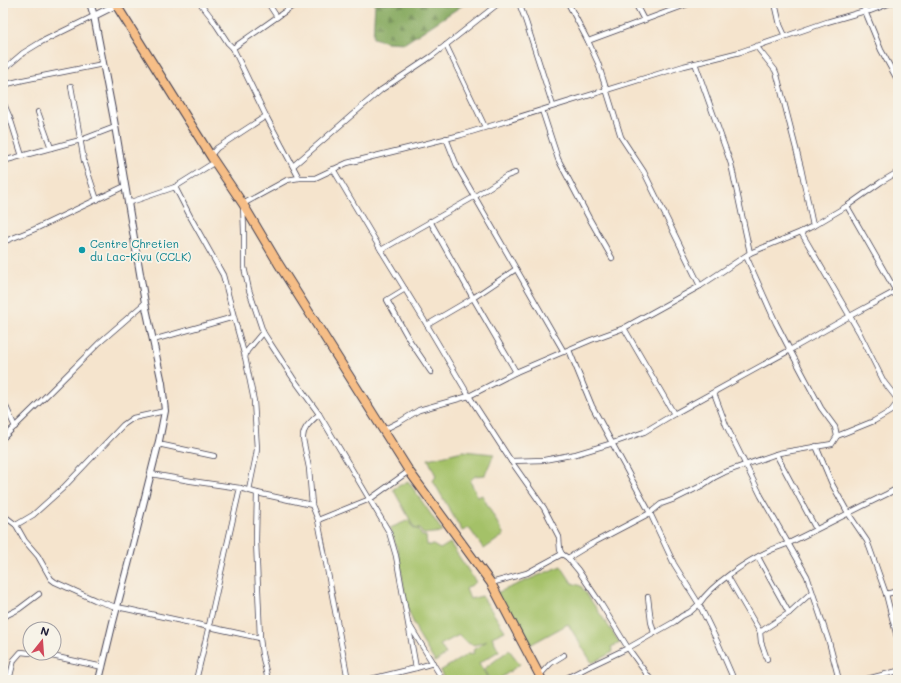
<svg xmlns="http://www.w3.org/2000/svg" width="901" height="683" font-family="Mali,sans-serif">
<defs>
<pattern id="forest-firs" width="22" height="20" patternUnits="userSpaceOnUse"><rect width="22" height="20" fill="#83a75c"/><path d="M5 1l3.5 6h-7zM16 11l3.5 6h-7z" fill="#6b884d"/></pattern>
</defs>
<rect width="100%" height="100%" fill="#f7f3e8"/>
<filter id="ink" filterUnits="userSpaceOnUse"><feTurbulence type="fractalNoise" baseFrequency=".025" numOctaves="2"/><feDisplacementMap in="SourceGraphic" scale="8" xChannelSelector="R" yChannelSelector="G"/><feConvolveMatrix kernelMatrix="1 2 1 2 8 2 1 2 1" color-interpolation-filters="sRGB"/></filter>
<filter id="wash" filterUnits="userSpaceOnUse"><feTurbulence type="fractalNoise" baseFrequency=".012" numOctaves="4" result="noise"/><feDisplacementMap in="SourceGraphic" scale="16" xChannelSelector="R" yChannelSelector="G"/><feGaussianBlur stdDeviation="0.9" result="paint"/><feColorMatrix in="noise" values="0 0 0 0 0 0 0 0 0 0 0 0 0 0 0 0 0 1.4 0 .05"/><feComposite in="paint" operator="in"/></filter>
<g filter="url(#wash)">
<rect width="100%" height="100%" fill="#f5e4cd"/>
<!-- forest -->
<polygon fill="url(#forest-firs)" stroke="#52644c" points="375,3 466,3 405,43 387,42 373,38"/>
<!-- garden -->
<g fill="#a4c168" stroke="#637252">
<polygon points="463,451 494,454 485,475 475,476 470,481 478,497 482,495 504,535 484,549 469,528 462,531 433,481 436,476 428,459"/>
<polygon points="408,481 443,532 423,534 419,528 415,529 393,489"/>
<path d="M 409,520 L 414,529 L 418,529 L 422,536 L 426,536 L 427,545 L 433,545 L 440,549 L 450,543 L 476,582 L 466,589 L 470,599 L 482,596 L 505,631 L 492,637 L 499,651 L 479,663 L 489,680 L 445,680 L 440,671 L 468,654 L 474,653 L 473,650 L 487,641 C 472,647 470,646 459,635 L 440,645 L 446,654 L 435,662 L 419,636 L 407,607 L 398,552 L 390,528 Z"/>
<polygon points="561,566 572,583 581,586 620,643 611,647 613,652 592,663 568,624 528,646 494,594"/>
<polygon points="509,650 520,664 498,680 491,680 484,669"/>
</g>
</g>
<g filter="url(#ink)">
<g fill="none" stroke-linecap="round" stroke-linejoin="round">
<defs>
<g id="minor">
<polyline points="200,3 211,17 228,43 233,48"/>
<polyline points="268,3 277,17"/>
<polyline points="297,3 233,48 266,116 299,178"/>
<polyline points="519,3 526,22 553,106"/>
<polyline points="568,3 588,41 598,63 621,137 644,172 700,286"/>
<polyline points="635,3 644,20"/>
<polyline points="775,3 780,25 785,36"/>
<polyline points="863,3 865,11 881,50 898,81"/>
<polyline points="588,41 691,3"/>
<polyline points="446,45 485,127"/>
<polyline points="756,46 775,70 777,75 801,168 813,226"/>
<polyline points="695,63 731,164 750,253"/>
<polyline points="3,70 23,53 41,42 94,16"/>
<polyline points="3,85 23,80 103,64"/>
<polyline points="71,86 84,161 97,200"/>
<polyline points="3,102 10,118 22,156"/>
<polyline points="542,110 558,159 589,218 612,258"/>
<polyline points="38,112 51,148"/>
<polyline points="446,138 457,166 564,352"/>
<polyline points="211,155 217,148 266,116"/>
<polyline points="3,161 69,143 81,140 115,127"/>
<polyline points="293,166 381,90 432,56 499,3"/>
<polyline points="333,169 381,250 427,325 469,396 511,461 544,508 559,537 560,550 562,554 568,558 578,570 601,604 628,648 651,680"/>
<polyline points="175,187 191,218 223,275 234,317"/>
<polyline points="128,203 175,187 215,162"/>
<polyline points="847,206 898,295"/>
<polyline points="430,221 473,298 516,372"/>
<polyline points="801,232 859,332 884,382 898,400"/>
<polyline points="3,242 35,229 125,186"/>
<polyline points="381,250 474,197 507,176 515,173"/>
<polyline points="746,256 776,323 790,350 850,316 898,290"/>
<polyline points="405,289 387,300 410,341 431,372"/>
<polyline points="427,325 473,298 516,269"/>
<polyline points="624,328 674,414"/>
<polyline points="153,340 234,317 245,357 254,401 257,449 256,456 249,490"/>
<polyline points="245,357 247,351 263,332"/>
<polyline points="714,393 726,425 761,496 807,576 829,642 839,680"/>
<polyline points="3,400 15,427"/>
<path d="M 319,414 C 312,421 302,428 303,439 L 309,468 L 312,505 L 318,520 L 348,680"/>
<polyline points="383,430 401,421 419,410 469,396 516,372 591,340 624,328 700,286 750,253 801,232 813,226 847,206 881,182 898,172"/>
<polyline points="837,436 874,421 891,411 898,402"/>
<polyline points="3,438 42,400 99,343 145,303"/>
<polyline points="158,444 214,456"/>
<polyline points="816,446 832,484 848,513 867,541 870,549 886,594 898,641"/>
<polyline points="776,454 816,529"/>
<polyline points="511,461 544,460 576,454 613,443 644,432 674,414 790,350 821,408 835,427 837,436 832,444 779,453 725,472 715,477 703,485 675,499 661,504 650,513 591,544 568,558"/>
<polyline points="151,474 191,481 240,488 257,493 312,505"/>
<polyline points="257,493 256,540 260,638 262,654 268,680"/>
<polyline points="3,515 16,525 25,541 38,556 51,579 55,582 95,600 116,607 127,609 260,638"/>
<polyline points="318,520 370,499 409,471"/>
<polyline points="16,525 33,515 63,488 123,425 133,418 165,411"/>
<polyline points="758,557 770,579 789,613 812,592"/>
<polyline points="728,577 760,632 761,642 767,659"/>
<polyline points="491,583 527,573 562,554"/>
<polyline points="886,594 898,591"/>
<polyline points="648,597 651,622 654,633"/>
<polyline points="3,617 19,609 39,594"/>
<polyline points="410,626 443,680"/>
<polyline points="760,632 789,613"/>
<polyline points="38,653 103,667"/>
<polyline points="416,668 433,663"/>
<polyline points="539,676 551,663 564,655"/>
<polyline points="9,680 14,660 21,652 30,653"/>
<path d="M 196,680 C 212,616 225,552 240,488"/>
<polyline points="367,680 416,668 396,556 389,532 319,414 293,378 272,346 263,332 249,290 244,267 244,232 243,204 287,180 299,178 315,178 347,163 461,135 684,66 740,52 827,22 865,11 870,11 891,3"/>
<polyline points="563,680 586,668 628,648 674,622 682,616 690,612 699,604 674,564 650,513 592,406 569,350"/>
<path d="M 734,680 L 718,643 L 699,604 C 712,584 747,561 769,551 C 775,548 782,546 789,543 C 822,527 854,510 887,494 L 898,488"/>
<polyline points="863,680 898,671"/>
</g>
<g id="tertiary">
<polyline points="90,3 94,16 114,120 145,303 162,383 165,411 159,441 130,557 113,622 99,680"/>
<polyline points="94,16 116,5"/>
</g>
<polyline id="trunk" points="115,3 212,158 243,204 278,263 409,471 491,583 542,680"/>
</defs>
<!-- minor casing -->
<use href="#minor" stroke="#423f51" stroke-width="6"/>
<!-- tertiary casing -->
<use href="#tertiary" stroke="#423f51" stroke-width="8"/>
<!-- trunk casing -->
<use href="#trunk" stroke="#423f51" stroke-width="10"/>
<!-- minor -->
<use href="#minor" stroke="#fff" stroke-width="4.5"/>
<!-- tertiary -->
<use href="#tertiary" stroke="#fff" stroke-width="6"/>
<!-- trunk -->
<use href="#trunk" stroke="#f6be87" stroke-width="8"/>
</g>
</g>
<!-- markers -->
<circle fill="#0f9aa8" stroke="#f7f3e8" stroke-width="1.5" cx="82" cy="250" r="4"/>
<g text-anchor="middle" stroke-width="3.5" stroke-linejoin="round" paint-order="stroke">
<!-- culture labels -->
<g font-size="11" fill="#0d838f" stroke="#f7f3e8" text-anchor="start">
<text x="90" y="248">Centre Chretien<tspan x="90" dy="13">du Lac-Kivu (CCLK)</tspan></text>
</g>
</g>
<!-- margin -->
<rect width="901" height="683" fill="none" stroke="#f7f3e8" stroke-width="16"/>
<!-- north arrow -->
<g transform="translate(42 641) rotate(17)"><circle r="19" fill="#f7f3e8" stroke="#a29fa3"/>
<path d="M0-3L7 15L0 10L-7 15Z" fill="#d1495b"/>
<text y="-6" font-size="11" font-weight="bold" text-anchor="middle" fill="#22223b">N</text>
</g>
</svg>
